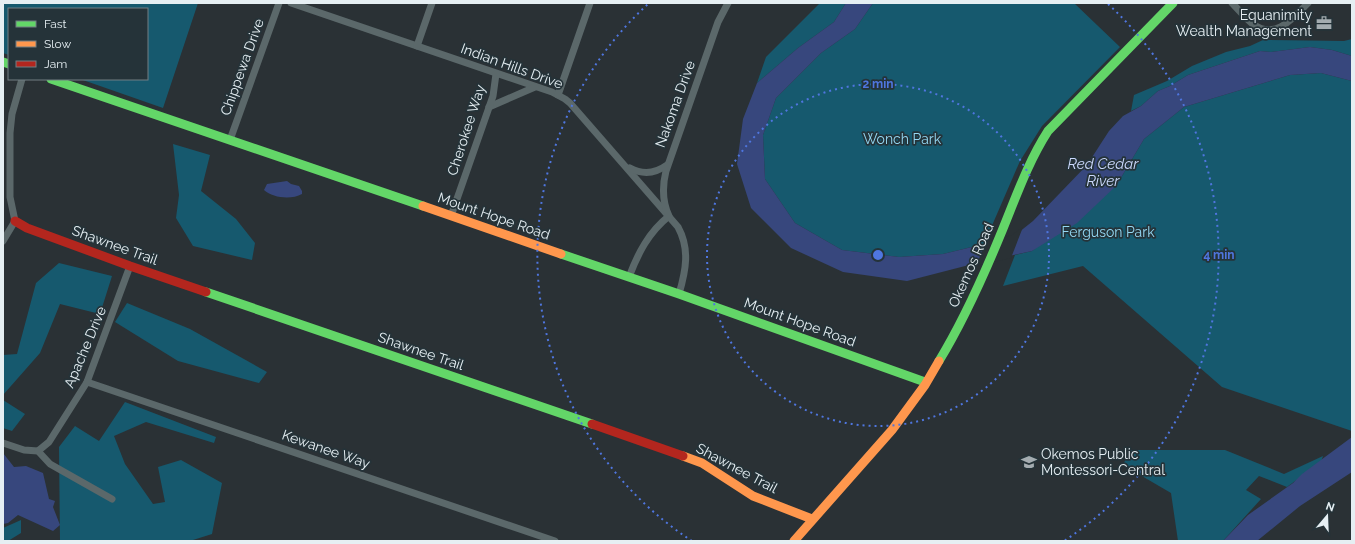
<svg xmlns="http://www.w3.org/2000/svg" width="1355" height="544" font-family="Raleway,sans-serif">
<rect width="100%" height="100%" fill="#2a3135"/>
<!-- green -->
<g fill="#16596e">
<polygon points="3,3 198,3 163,108 80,79 147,79 147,9 9,9 9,55 3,53"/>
<polygon points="820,3 846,3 834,22 798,48 757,83 766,57"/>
<polygon points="873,3 1074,3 1120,47 1042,126 1020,161 984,244 943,254 899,257 842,250 795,223 765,179 763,135 776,98 821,53 855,29"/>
<polygon points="1352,39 1352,56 1332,50 1310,47 1271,52 1260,51 1188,75 1170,86 1158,91 1141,106 1131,111 1134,95 1167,81 1192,66 1226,52 1250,46 1263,40 1344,41"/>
<polygon points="1321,73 1352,81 1352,431 1222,387 1083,266 1003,286 1015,255 1032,251 1116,186 1144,139 1184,107 1290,75"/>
<polygon points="173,144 210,155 201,191 236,219 255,243 252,260 193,246 176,218 179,195"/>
<polygon points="59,263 112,276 100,314 60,304 40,353 3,395 3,355 17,354 36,283"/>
<polygon points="127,303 190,329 267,372 259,383 178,361 115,322"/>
<polygon points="3,400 25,414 12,431 3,428"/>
<polygon points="125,402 216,437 214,443 146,422 114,436 125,464 153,504 165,502 158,467 181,460 222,483 212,534 193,540 193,541 60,541 59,447 75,426 99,441"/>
<polygon points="1130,450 1225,450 1284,474 1323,456 1321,462 1287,487 1259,476 1246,490 1261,499 1223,541 1178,541 1171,493 1123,465"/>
<polygon points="21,520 21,533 8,541 3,541 3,528"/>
</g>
<!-- water -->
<g fill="#37477d">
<polygon points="846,3 873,3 855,29 821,53 776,98 763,135 765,179 795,223 842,250 899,257 943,254 1013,237 1033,221 1087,165 1109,131 1123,116 1141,106 1158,91 1170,86 1188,75 1260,51 1271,52 1310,47 1332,50 1352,56 1352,81 1321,73 1290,75 1184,107 1144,139 1116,186 1077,223 1032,251 969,265 907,281 843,272 791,248 751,208 737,164 743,119 757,83 798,48 834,22"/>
<path d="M 287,181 L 291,184 L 299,186 L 302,191 L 302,194 C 291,200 273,198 264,190 L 267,184 Z"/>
<polygon points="1352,437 1352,472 1300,506 1257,541 1223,541 1248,515 1293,483 1302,474"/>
<polygon points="3,453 14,467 26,466 43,473 49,499 55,501 53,507 60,525 53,531 18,515 8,523 3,524"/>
</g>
<!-- pier -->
<polygon fill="#2a3135" points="1023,227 1011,258 976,266 986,242 1012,235"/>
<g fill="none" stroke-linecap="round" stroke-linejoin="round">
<!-- street -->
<g stroke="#5b686a" stroke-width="7">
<path d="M 291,3 L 552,92 L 565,99 L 570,103 L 678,227 C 690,249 686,270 679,294"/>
<path d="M 1232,3 C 1239,10 1246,19 1254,25 C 1276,40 1294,17 1308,3"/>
<polyline points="417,46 432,3"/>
<polyline points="558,95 590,3"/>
<polyline points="489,107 535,87"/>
<polyline points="230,140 279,3"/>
<path d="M 630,168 C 643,175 656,173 667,165"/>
<polyline points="451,216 493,96 496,74"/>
<polyline points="3,241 15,221 10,197 10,133 12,114 22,79"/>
<path d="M 629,277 C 638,253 649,232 669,216 C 662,201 662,187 666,171 L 718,22 L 728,3"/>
<polyline points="87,382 555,541"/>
<polyline points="3,443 24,450 38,451 50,464 112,499"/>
<polyline points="38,451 49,442 87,382 130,266"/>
</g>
<!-- fast -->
<g stroke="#63d668" stroke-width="9">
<polyline points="3,62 9,64"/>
<polyline points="51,79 423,206"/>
<polyline points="561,254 679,294 925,382"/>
<polyline points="206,292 592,424"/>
<path d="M 939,361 C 964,320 984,275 1002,231 C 1016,197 1028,162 1048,131 L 1173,3"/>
</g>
<!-- slow -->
<g stroke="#ff974d" stroke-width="9">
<polyline points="423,206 561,254"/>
<polyline points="683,456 702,463 753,496 812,519"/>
<polyline points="794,541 892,430 925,385 939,361"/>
</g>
<!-- jam -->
<g stroke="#b3261e" stroke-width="9">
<polyline points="15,221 27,228 130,266 206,292"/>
<polyline points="592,424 683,456"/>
</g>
</g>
<!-- distance rings -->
<g fill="none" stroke="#4f76df" stroke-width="2" stroke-dasharray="2 4">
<circle cx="878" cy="255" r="171"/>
<path d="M692 541A341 341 0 0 1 648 4M1108 4A341 341 0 0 1 1064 541"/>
</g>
<!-- icons -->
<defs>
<symbol id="office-bare" viewBox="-9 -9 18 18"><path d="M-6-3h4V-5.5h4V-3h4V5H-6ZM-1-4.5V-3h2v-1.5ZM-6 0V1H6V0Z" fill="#a4acb0" stroke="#253339" stroke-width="2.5" paint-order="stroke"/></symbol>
<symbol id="school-bare" viewBox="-9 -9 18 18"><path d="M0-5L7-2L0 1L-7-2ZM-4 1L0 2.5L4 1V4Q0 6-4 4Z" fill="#a4acb0" stroke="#253339" stroke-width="2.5" paint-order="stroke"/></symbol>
</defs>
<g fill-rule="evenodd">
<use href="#office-bare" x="1313" y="12" width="22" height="22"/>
<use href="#school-bare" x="1018" y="451" width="22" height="22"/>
</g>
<g text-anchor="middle" stroke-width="3.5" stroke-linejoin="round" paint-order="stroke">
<!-- poi labels -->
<g font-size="14" fill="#e6eff3" stroke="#253339" text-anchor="end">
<text x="1312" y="20">Equanimity<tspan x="1312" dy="16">Wealth Management</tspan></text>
<text x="1041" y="459" text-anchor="start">Okemos Public<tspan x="1041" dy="16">Montessori-Central</tspan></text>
</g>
<!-- street labels -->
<g font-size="14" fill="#e6eff3" stroke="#253339">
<text transform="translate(512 66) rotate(20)" y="5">Indian Hills Drive</text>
<text transform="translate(242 67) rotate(-70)" y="5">Chippewa Drive</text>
<text transform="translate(675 104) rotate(-70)" y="5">Nakoma Drive</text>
<text transform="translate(466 130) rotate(-72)" y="5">Cherokee Way</text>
<text transform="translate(494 216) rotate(19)" y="5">Mount Hope Road</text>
<text transform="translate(115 245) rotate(20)" y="5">Shawnee Trail</text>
<text transform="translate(971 265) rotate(-66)" y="5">Okemos Road</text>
<text transform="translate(800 322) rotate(20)" y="5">Mount Hope Road</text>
<text transform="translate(85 347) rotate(-67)" y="5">Apache Drive</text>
<text transform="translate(421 351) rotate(19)" y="5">Shawnee Trail</text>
<text transform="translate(326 449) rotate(19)" y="5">Kewanee Way</text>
<text transform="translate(737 468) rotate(28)" y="5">Shawnee Trail</text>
</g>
<!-- park labels -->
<g font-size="14" fill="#94d8f3" stroke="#253339">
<text x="902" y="144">Wonch Park</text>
<text x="1108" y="237">Ferguson Park</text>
</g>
<!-- water labels -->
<g font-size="15" font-style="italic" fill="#ccd9fd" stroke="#253339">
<text x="1103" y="169">Red Cedar<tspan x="1103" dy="17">River</tspan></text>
</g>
</g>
<circle cx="878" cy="255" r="6" fill="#4f76df" stroke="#253339" stroke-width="2"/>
<g font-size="12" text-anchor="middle" font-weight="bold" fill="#4f76df" stroke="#253339" stroke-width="3.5" stroke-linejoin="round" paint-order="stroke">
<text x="878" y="88">2 min</text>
<text x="1219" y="259">4 min</text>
</g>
<!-- border -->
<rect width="1355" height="544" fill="none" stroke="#e6eff3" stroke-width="8"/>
<!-- legend -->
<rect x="8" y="8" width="140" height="72" fill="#253339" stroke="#727e83"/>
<rect x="16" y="21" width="20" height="6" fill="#63d668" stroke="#727e83"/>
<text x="44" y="28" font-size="12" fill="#e6eff3">Fast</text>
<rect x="16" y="41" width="20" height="6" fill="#ff974d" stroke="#727e83"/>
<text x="44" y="48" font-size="12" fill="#e6eff3">Slow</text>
<rect x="16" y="61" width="20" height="6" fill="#b3261e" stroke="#727e83"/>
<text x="44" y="68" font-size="12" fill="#e6eff3">Jam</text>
<!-- north arrow -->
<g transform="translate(1327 516) rotate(19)" stroke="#253339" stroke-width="3" paint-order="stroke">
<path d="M0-3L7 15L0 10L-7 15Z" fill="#e6eff3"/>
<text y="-6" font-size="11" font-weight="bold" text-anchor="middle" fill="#e6eff3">N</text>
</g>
</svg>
